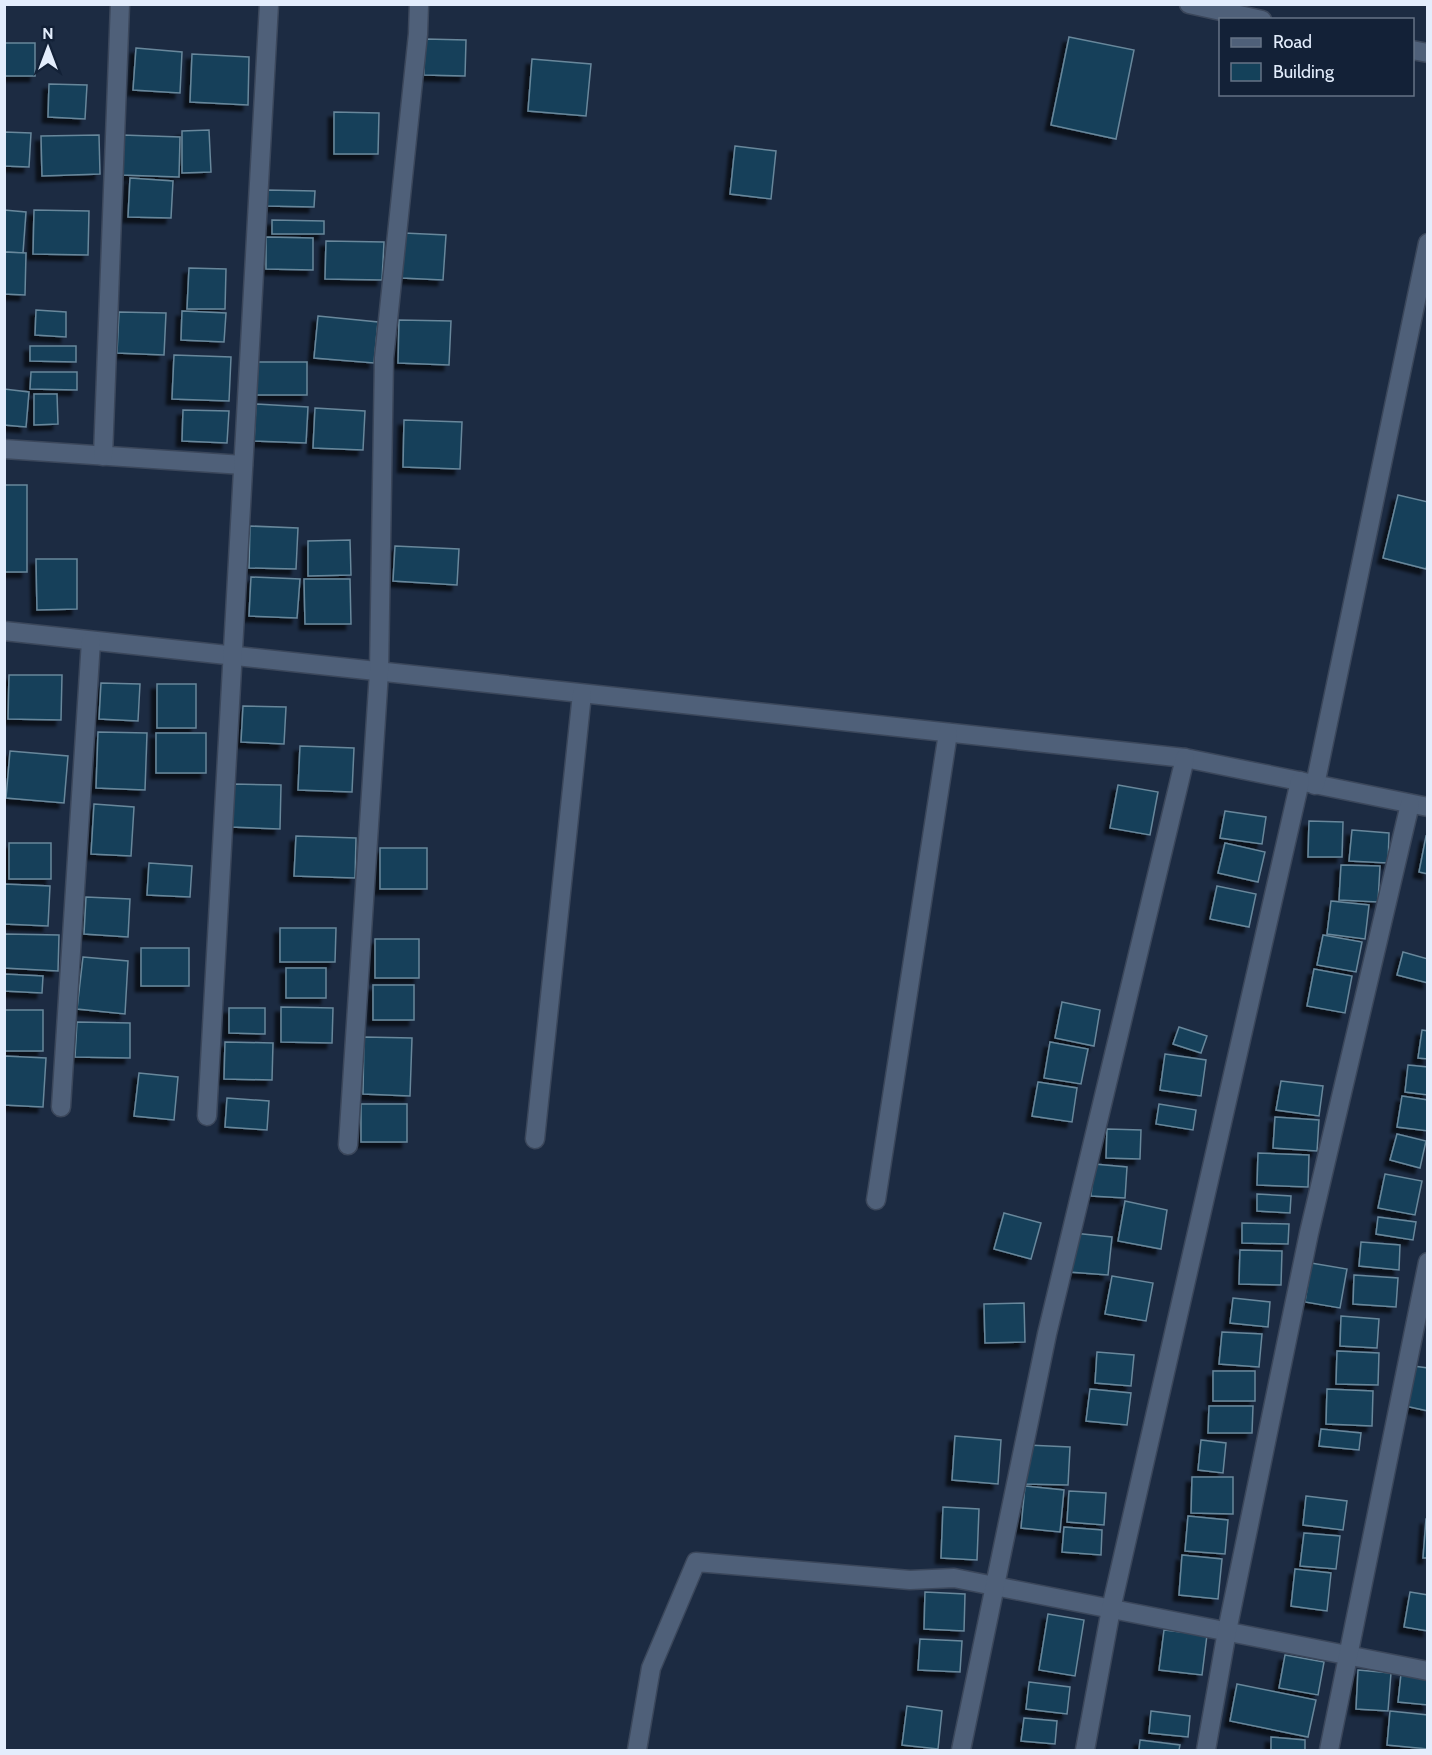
<svg xmlns="http://www.w3.org/2000/svg" width="1432" height="1755" font-family="Cabin,sans-serif">
<defs>
<filter id="shadow"><feDropShadow dx="-5.5" dy="5.5" stdDeviation="1.5" flood-color="#0009"/></filter>
</defs>
<rect width="100%" height="100%" fill="#1c2b42"/>
<!-- building -->
<g fill="#14415a" stroke="#68879b" stroke-width="1.5" filter="url(#shadow)">
<polygon points="1069,37 1134,50 1116,139 1051,125"/>
<polygon points="425,39 466,40 465,76 424,75"/>
<rect x="4" y="43" width="31" height="33"/>
<polygon points="136,48 182,52 180,93 133,90"/>
<polygon points="192,54 249,57 248,105 190,102"/>
<polygon points="532,59 591,64 586,116 528,111"/>
<polygon points="49,84 87,85 85,119 48,117"/>
<polygon points="334,112 379,113 378,154 334,154"/>
<polygon points="209,130 211,172 182,173 182,131"/>
<polygon points="4,132 31,133 29,167 4,166"/>
<polygon points="99,135 100,174 42,176 41,136"/>
<polygon points="122,135 180,137 179,177 121,175"/>
<polygon points="735,146 776,151 771,199 730,194"/>
<polygon points="130,178 173,181 171,218 128,217"/>
<polygon points="267,190 315,191 314,207 267,206"/>
<polygon points="4,210 26,212 23,253 4,252"/>
<polygon points="34,210 89,211 88,255 33,254"/>
<polygon points="272,220 324,221 324,234 272,234"/>
<polygon points="404,233 446,235 443,280 402,278"/>
<polygon points="266,237 313,238 313,270 266,269"/>
<polygon points="326,241 384,242 382,280 325,279"/>
<polygon points="4,252 26,253 25,295 4,294"/>
<polygon points="189,268 226,269 225,309 187,309"/>
<polygon points="36,310 66,312 66,337 35,335"/>
<polygon points="182,311 226,313 224,342 181,340"/>
<polygon points="119,312 166,313 164,355 117,353"/>
<polygon points="318,316 378,322 374,363 314,358"/>
<polygon points="399,320 451,321 449,365 398,363"/>
<polygon points="30,346 76,346 76,362 30,361"/>
<polygon points="174,355 231,357 229,401 172,399"/>
<rect x="256" y="362" width="51" height="33"/>
<polygon points="31,372 77,372 77,390 30,389"/>
<polygon points="4,389 29,392 26,427 4,425"/>
<polygon points="34,394 57,394 58,424 34,425"/>
<polygon points="256,404 308,407 306,443 254,441"/>
<polygon points="315,408 365,411 363,450 313,448"/>
<polygon points="183,410 229,411 227,443 182,441"/>
<polygon points="404,420 462,422 460,469 403,467"/>
<rect x="4" y="485" width="23" height="87"/>
<polygon points="1398,495 1428,502 1428,561 1426,569 1383,558"/>
<polygon points="250,526 298,528 296,569 249,568"/>
<polygon points="350,540 351,575 308,576 308,541"/>
<polygon points="395,546 459,549 457,585 393,581"/>
<polygon points="36,559 77,559 77,609 37,610"/>
<polygon points="251,577 300,579 297,618 249,616"/>
<polygon points="304,579 350,579 351,624 305,624"/>
<polygon points="9,675 62,675 61,720 8,719"/>
<polygon points="101,683 140,684 138,721 99,719"/>
<rect x="157" y="684" width="39" height="44"/>
<polygon points="243,706 286,707 284,744 241,742"/>
<polygon points="98,732 147,733 145,790 96,788"/>
<rect x="156" y="733" width="50" height="40"/>
<polygon points="300,746 354,748 352,792 298,790"/>
<polygon points="10,751 68,756 64,803 6,798"/>
<polygon points="232,784 281,785 280,829 231,827"/>
<polygon points="1118,785 1158,792 1150,835 1110,828"/>
<polygon points="94,804 134,807 131,856 91,854"/>
<polygon points="1225,811 1266,817 1262,844 1220,838"/>
<polygon points="1309,821 1343,822 1342,857 1308,857"/>
<polygon points="1352,830 1389,833 1388,863 1349,861"/>
<polygon points="296,836 356,838 355,878 294,876"/>
<polygon points="1426,836 1428,837 1428,874 1419,872"/>
<rect x="9" y="843" width="42" height="36"/>
<polygon points="1225,843 1265,852 1258,882 1218,873"/>
<rect x="380" y="848" width="47" height="41"/>
<polygon points="149,863 192,866 190,897 147,895"/>
<polygon points="1341,865 1380,866 1378,902 1339,900"/>
<polygon points="4,884 50,886 48,926 4,924"/>
<polygon points="1217,886 1256,894 1249,927 1210,919"/>
<polygon points="86,897 130,899 128,937 84,934"/>
<polygon points="1331,901 1369,905 1365,939 1327,934"/>
<polygon points="280,928 336,928 335,962 280,962"/>
<polygon points="4,934 59,935 58,971 4,968"/>
<polygon points="1323,935 1362,942 1356,972 1317,965"/>
<rect x="375" y="939" width="44" height="39"/>
<rect x="141" y="948" width="48" height="38"/>
<polygon points="1403,952 1428,959 1428,983 1397,975"/>
<polygon points="83,957 128,961 125,1014 77,1009"/>
<rect x="286" y="968" width="40" height="30"/>
<polygon points="1314,969 1352,976 1345,1013 1307,1006"/>
<polygon points="4,974 43,976 42,993 4,991"/>
<rect x="373" y="985" width="41" height="35"/>
<polygon points="1062,1002 1100,1010 1094,1046 1055,1038"/>
<polygon points="281,1007 333,1008 332,1043 281,1042"/>
<polygon points="229,1008 265,1008 265,1034 229,1033"/>
<rect x="4" y="1010" width="39" height="41"/>
<polygon points="77,1022 130,1023 130,1058 75,1057"/>
<polygon points="1179,1027 1207,1036 1201,1053 1173,1044"/>
<polygon points="1422,1030 1428,1031 1428,1059 1418,1058"/>
<polygon points="364,1037 412,1038 410,1096 363,1094"/>
<polygon points="225,1042 273,1043 272,1080 224,1079"/>
<polygon points="1050,1042 1088,1049 1081,1084 1044,1078"/>
<polygon points="1165,1054 1206,1060 1201,1096 1160,1090"/>
<polygon points="4,1056 46,1058 43,1107 4,1105"/>
<polygon points="1408,1065 1428,1067 1428,1095 1405,1092"/>
<polygon points="139,1073 178,1077 174,1120 134,1116"/>
<polygon points="1281,1081 1323,1086 1319,1116 1276,1110"/>
<polygon points="1038,1082 1077,1088 1072,1122 1032,1116"/>
<polygon points="1402,1096 1428,1100 1428,1131 1397,1127"/>
<polygon points="227,1098 269,1101 267,1130 225,1127"/>
<rect x="361" y="1104" width="46" height="38"/>
<polygon points="1159,1104 1196,1110 1193,1130 1156,1124"/>
<polygon points="1275,1117 1319,1120 1317,1151 1273,1148"/>
<polygon points="1107,1129 1141,1130 1140,1159 1106,1158"/>
<polygon points="1397,1134 1426,1141 1420,1168 1390,1160"/>
<polygon points="1258,1153 1309,1155 1308,1187 1257,1185"/>
<polygon points="1094,1164 1127,1167 1125,1198 1091,1196"/>
<polygon points="1385,1174 1422,1181 1415,1215 1378,1208"/>
<polygon points="1257,1194 1291,1196 1290,1213 1257,1211"/>
<polygon points="1125,1201 1167,1210 1161,1249 1118,1241"/>
<polygon points="1004,1213 1041,1223 1031,1259 994,1249"/>
<polygon points="1378,1217 1416,1222 1413,1240 1376,1234"/>
<polygon points="1242,1223 1289,1224 1288,1244 1242,1243"/>
<polygon points="1073,1233 1112,1237 1108,1275 1069,1272"/>
<polygon points="1361,1242 1400,1245 1399,1270 1359,1266"/>
<polygon points="1240,1250 1282,1251 1281,1285 1239,1284"/>
<polygon points="1311,1263 1347,1269 1340,1308 1305,1302"/>
<polygon points="1354,1275 1398,1278 1396,1307 1353,1304"/>
<polygon points="1112,1276 1153,1283 1146,1321 1105,1314"/>
<polygon points="1233,1298 1270,1302 1268,1327 1230,1323"/>
<polygon points="1024,1303 1025,1342 985,1343 984,1304"/>
<polygon points="1341,1316 1379,1319 1377,1348 1340,1346"/>
<polygon points="1222,1332 1262,1334 1259,1367 1219,1364"/>
<polygon points="1337,1351 1379,1353 1378,1385 1336,1384"/>
<polygon points="1097,1352 1134,1355 1131,1386 1095,1383"/>
<polygon points="1413,1366 1428,1368 1428,1411 1405,1406"/>
<rect x="1213" y="1371" width="42" height="30"/>
<polygon points="1090,1389 1131,1393 1127,1425 1086,1421"/>
<polygon points="1327,1389 1373,1391 1372,1426 1326,1424"/>
<polygon points="1209,1406 1253,1406 1252,1433 1208,1433"/>
<polygon points="1321,1429 1361,1433 1359,1450 1319,1446"/>
<polygon points="955,1436 1001,1440 998,1484 952,1480"/>
<polygon points="1201,1440 1226,1443 1223,1473 1198,1470"/>
<polygon points="1027,1445 1070,1447 1068,1485 1025,1484"/>
<polygon points="1192,1477 1233,1477 1233,1514 1191,1513"/>
<polygon points="1025,1486 1064,1490 1060,1532 1021,1528"/>
<polygon points="1069,1491 1106,1493 1104,1525 1067,1522"/>
<polygon points="1306,1496 1347,1501 1343,1530 1303,1525"/>
<polygon points="943,1507 979,1509 977,1560 941,1558"/>
<polygon points="1188,1516 1228,1520 1225,1554 1185,1551"/>
<polygon points="1426,1519 1428,1519 1428,1558 1423,1558"/>
<polygon points="1064,1527 1102,1530 1101,1555 1062,1552"/>
<polygon points="1304,1533 1340,1536 1336,1569 1300,1566"/>
<polygon points="1182,1555 1222,1559 1218,1599 1179,1595"/>
<polygon points="1295,1569 1331,1573 1327,1611 1291,1606"/>
<polygon points="925,1592 965,1594 964,1631 924,1629"/>
<polygon points="1410,1592 1428,1595 1428,1631 1404,1627"/>
<polygon points="1048,1614 1084,1620 1075,1676 1039,1670"/>
<polygon points="1164,1630 1207,1635 1202,1675 1159,1670"/>
<polygon points="920,1639 962,1641 960,1672 918,1670"/>
<polygon points="1285,1655 1324,1662 1318,1695 1279,1688"/>
<polygon points="1358,1670 1391,1673 1388,1711 1356,1709"/>
<polygon points="1401,1674 1428,1676 1428,1705 1398,1702"/>
<polygon points="1029,1682 1070,1687 1067,1714 1026,1709"/>
<polygon points="1237,1684 1316,1700 1308,1737 1230,1721"/>
<polygon points="907,1706 942,1711 938,1749 902,1745"/>
<polygon points="1151,1711 1190,1716 1188,1737 1149,1733"/>
<polygon points="1390,1711 1428,1715 1428,1749 1387,1745"/>
<polygon points="1024,1718 1057,1721 1055,1744 1021,1741"/>
<polygon points="1271,1737 1305,1740 1305,1750 1271,1750"/>
<polygon points="1140,1740 1180,1745 1179,1750 1139,1750"/>
</g>
<g fill="none" stroke-linecap="round" stroke-linejoin="round">
<defs>
<g id="minor">
<polyline points="1189,4 1262,20"/>
<polyline points="1412,50 1428,53"/>
<polyline points="4,449 243,465"/>
<polyline points="103,456 120,4"/>
<polyline points="4,631 1185,758 1428,807"/>
<polyline points="1315,785 1428,243"/>
<polyline points="61,1107 91,641"/>
<polyline points="207,1116 269,4"/>
<polyline points="535,1139 582,694"/>
<polyline points="348,1145 379,672 384,358 418,34 419,4"/>
<polyline points="876,1200 948,733"/>
<polyline points="637,1750 651,1668 696,1562 910,1580 954,1578 1428,1671"/>
<polyline points="961,1750 1047,1334 1185,758"/>
<polyline points="1085,1750 1111,1609 1300,781"/>
<polyline points="1206,1750 1227,1631 1309,1233 1410,804"/>
<polyline points="1329,1750 1428,1262"/>
</g>
</defs>
<!-- minor casing -->
<use href="#minor" stroke="#3b475b" stroke-width="21"/>
<!-- minor -->
<use href="#minor" stroke="#4f6079" stroke-width="18"/>
</g>
<!-- border -->
<rect width="1432" height="1755" fill="none" stroke="#e3edfc" stroke-width="12"/>
<!-- legend -->
<rect x="1219" y="18" width="195" height="78" fill="#132137" stroke="#667386" stroke-width="1.5"/>
<rect x="1231" y="38" width="30" height="9" fill="#4f6079" stroke="#667386" stroke-width="1.5"/>
<text x="1273" y="48" font-size="18" fill="#e3edfc">Road</text>
<rect x="1231" y="63" width="30" height="18" fill="#14415a" stroke="#667386" stroke-width="1.5"/>
<text x="1273" y="78" font-size="18" fill="#e3edfc">Building</text>
<!-- north arrow -->
<g transform="translate(48 48)" stroke="#132137" stroke-width="4.5" paint-order="stroke">
<path d="M0-4.5L10 22L0 15L-10 22Z" fill="#e3edfc"/>
<text y="-9" font-size="16" font-weight="bold" text-anchor="middle" fill="#e3edfc">N</text>
</g>
</svg>
